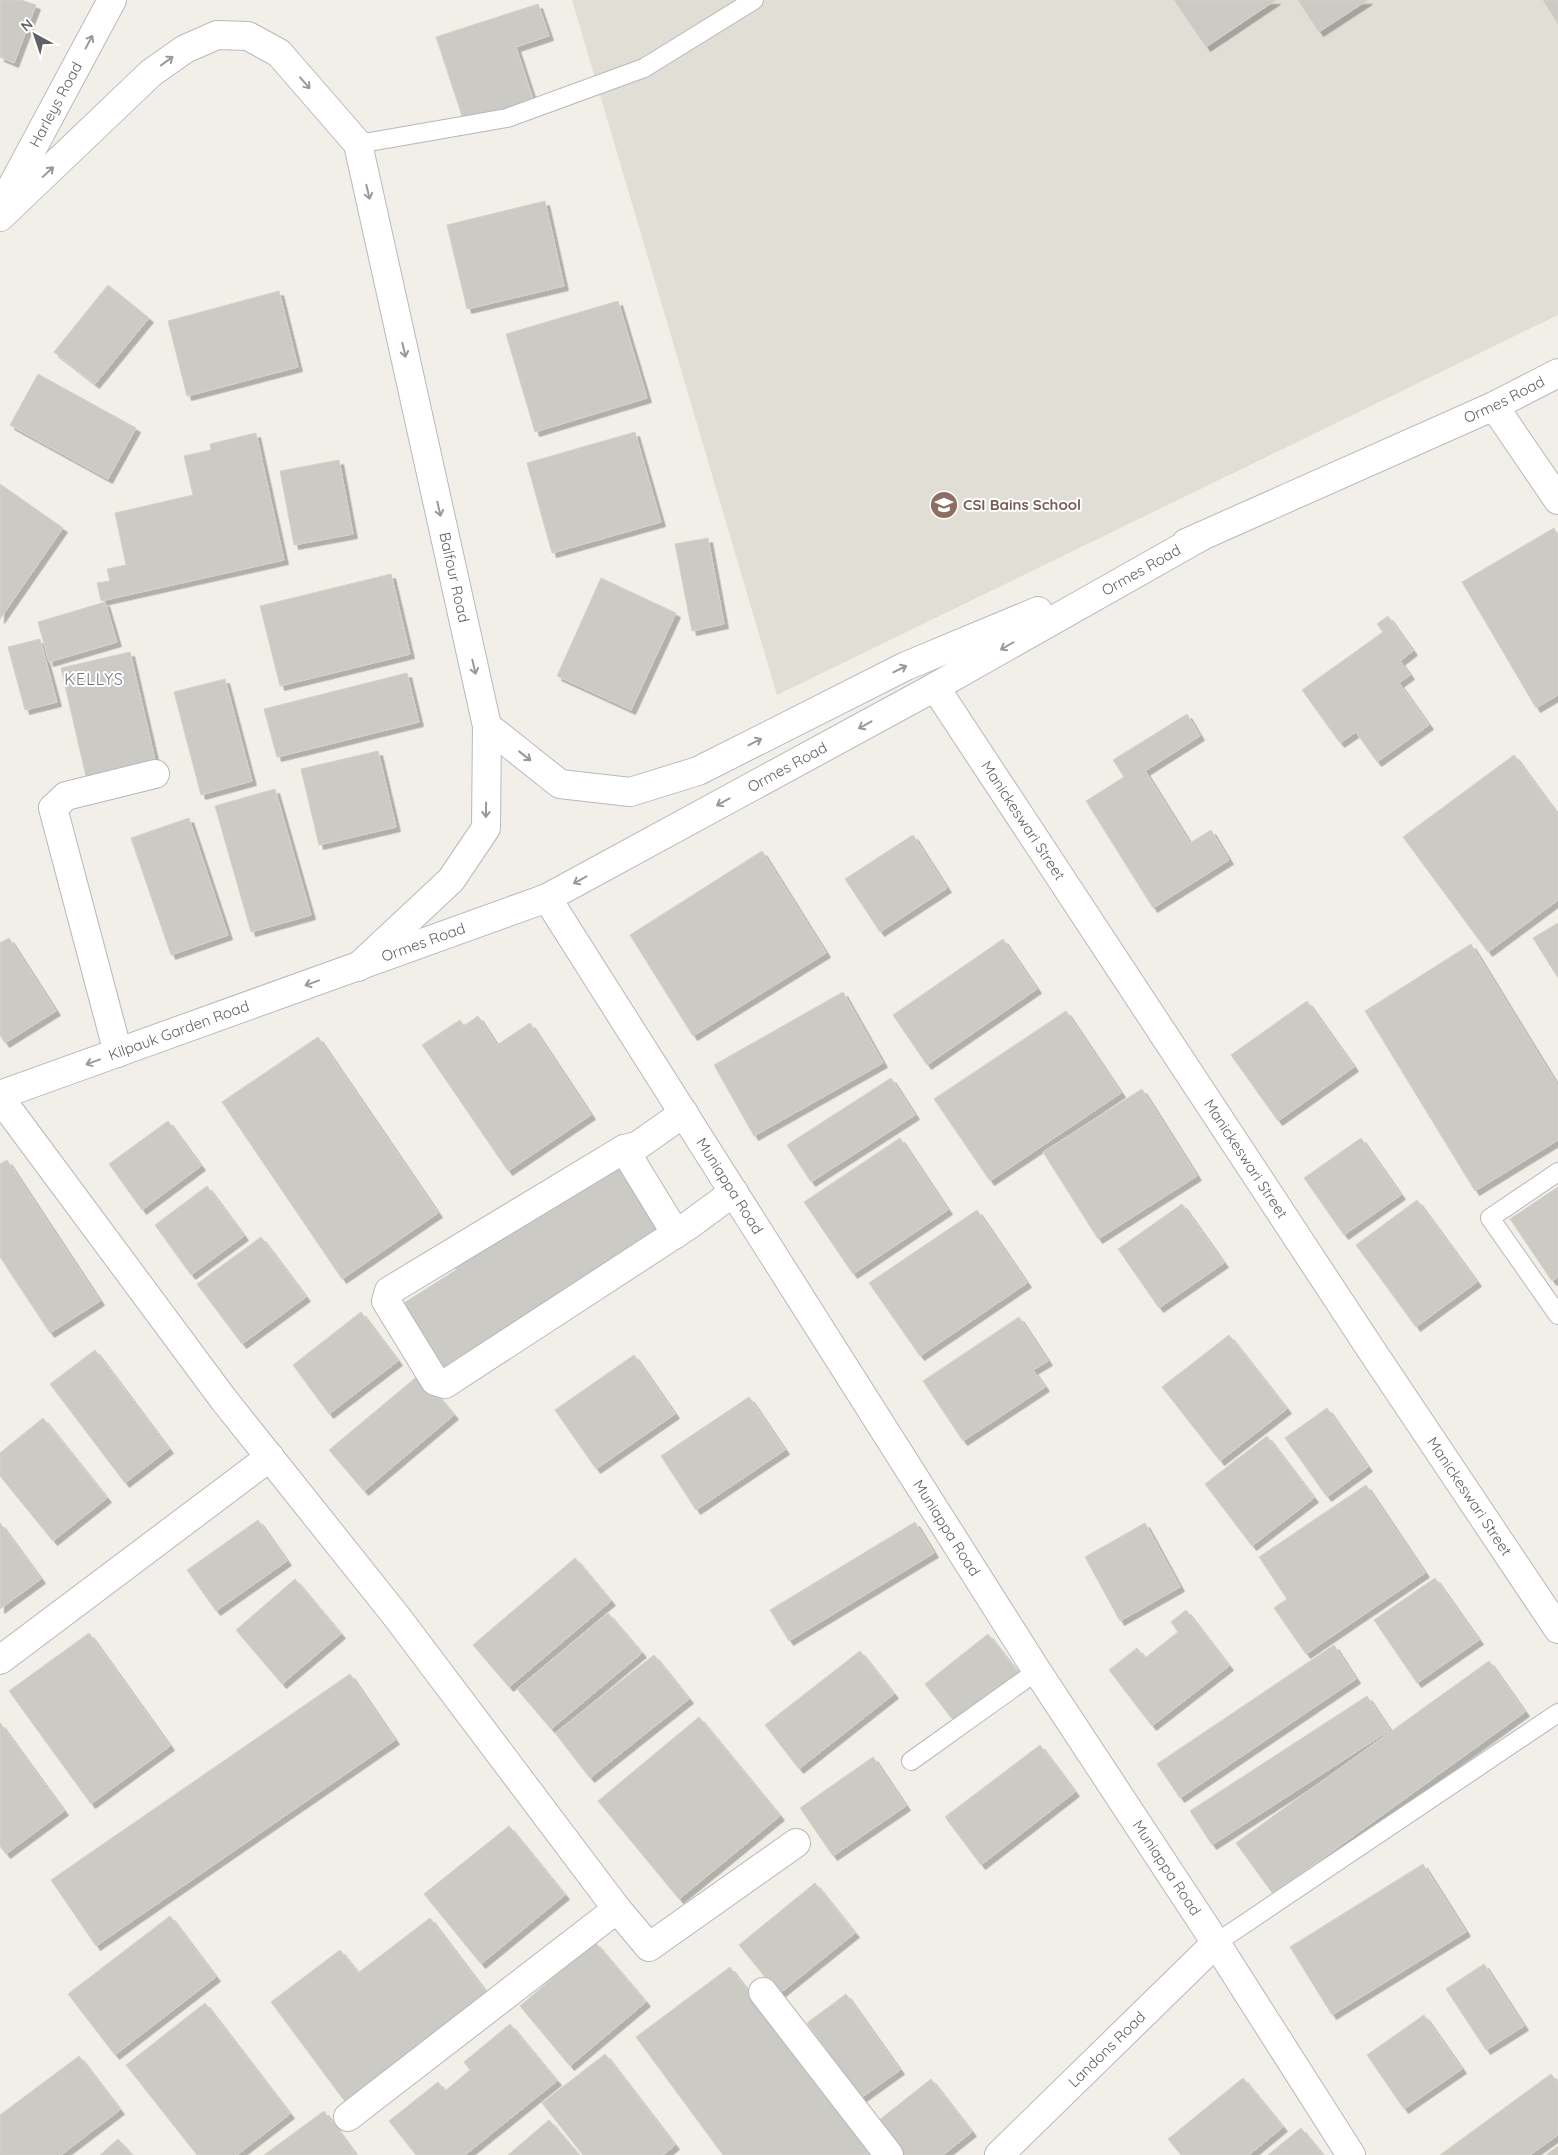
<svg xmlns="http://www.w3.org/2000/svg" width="1558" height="2155" font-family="Quicksand,sans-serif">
<defs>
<filter id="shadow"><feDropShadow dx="4.5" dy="4.5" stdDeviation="0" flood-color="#0004"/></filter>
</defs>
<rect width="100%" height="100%" fill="#f1efe8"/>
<!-- education -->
<polygon fill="#e1ded6" points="572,0 1558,0 1558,315 777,695"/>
<!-- building -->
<g fill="#cccac5" stroke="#d6d1c6" filter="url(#shadow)">
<polygon points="0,0 21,0 36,5 14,63 0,57"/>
<polygon points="1174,0 1276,0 1206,47"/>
<polygon points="1298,0 1368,0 1319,32"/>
<polygon points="1543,0 1558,0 1558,24"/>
<polygon points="538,4 549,36 516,47 534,102 465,125 436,37"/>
<polygon points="545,201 564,286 467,309 447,225"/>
<polygon points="108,285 149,318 95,384 54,352"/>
<polygon points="279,291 298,367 187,396 168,321"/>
<polygon points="618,301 647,398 535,432 506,334"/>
<polygon points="38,374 136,428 108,479 10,425"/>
<polygon points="635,432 661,522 552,553 527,463"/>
<polygon points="256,433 284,560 101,601 97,583 110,581 107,569 126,565 115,513 193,495 184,456 211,450 210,444"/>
<polygon points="339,460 353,534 294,545 280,471"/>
<polygon points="0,484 63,528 0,619"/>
<polygon points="1554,528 1558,535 1558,695 1536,708 1462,582"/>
<polygon points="708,538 724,624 692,631 675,544"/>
<polygon points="391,574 410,654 280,686 260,606"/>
<polygon points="601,578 676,613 631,710 557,676"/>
<polygon points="105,602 117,642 49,662 38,622"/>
<polygon points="1388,616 1413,651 1400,661 1410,675 1399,683 1429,725 1377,762 1356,732 1340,743 1302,690 1383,632 1377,624"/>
<polygon points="40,639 57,702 25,710 8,647"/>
<polygon points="130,652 156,764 87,781 61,668"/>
<polygon points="407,673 419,722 277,757 264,709"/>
<polygon points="225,679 252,781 201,795 174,692"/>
<polygon points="1187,714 1200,736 1145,771 1190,843 1211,830 1229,860 1153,908 1086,801 1124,777 1113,760"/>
<polygon points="378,751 396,827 319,845 301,769"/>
<polygon points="1514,755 1558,815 1558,900 1488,952 1403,837"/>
<polygon points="275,789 311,915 251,932 215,806"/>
<polygon points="189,818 228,935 171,955 131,838"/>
<polygon points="913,835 947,888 880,932 845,879"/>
<polygon points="762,851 826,953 693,1036 630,935"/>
<polygon points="1558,923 1558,978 1533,938"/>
<polygon points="9,938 56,1011 5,1043 0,1035 0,943"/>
<polygon points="1003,939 1037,989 927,1065 893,1015"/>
<polygon points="1471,944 1558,1086 1558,1140 1475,1191 1365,1011"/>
<polygon points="843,992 883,1063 754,1136 714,1065"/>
<polygon points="1307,1001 1354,1067 1278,1121 1231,1055"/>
<polygon points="1066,1011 1121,1093 990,1181 934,1099"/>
<polygon points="478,1016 497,1045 530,1023 591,1115 508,1171 422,1045 460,1020 464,1026"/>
<polygon points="318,1037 438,1213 342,1279 222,1102"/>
<polygon points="891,1078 915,1115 811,1182 787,1145"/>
<polygon points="1142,1089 1197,1176 1098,1239 1043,1152"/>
<polygon points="168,1121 201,1166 142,1210 109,1164"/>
<polygon points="900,1138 948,1210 853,1274 804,1202"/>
<polygon points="1361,1138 1401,1195 1344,1235 1304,1178"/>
<polygon points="7,1160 100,1301 50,1333 0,1257 0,1164"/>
<polygon points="621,1165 666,1235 447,1376 401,1305 456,1270 452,1262 549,1202 553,1208"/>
<polygon points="207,1186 244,1236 191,1275 155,1225"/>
<polygon points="1558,1187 1558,1277 1552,1281 1510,1219"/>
<polygon points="1417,1200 1477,1282 1416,1327 1356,1245"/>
<polygon points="1182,1204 1224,1263 1159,1308 1118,1249"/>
<polygon points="977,1210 1027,1283 920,1356 869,1283"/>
<polygon points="261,1237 306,1297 242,1344 197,1284"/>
<polygon points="361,1312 398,1361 329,1414 293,1365"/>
<polygon points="1019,1317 1048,1361 1033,1370 1045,1387 963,1441 923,1381"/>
<polygon points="1229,1335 1287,1409 1220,1461 1162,1387"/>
<polygon points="95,1350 169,1449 125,1483 50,1384"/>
<polygon points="634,1355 675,1414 596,1469 555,1410"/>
<polygon points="420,1374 454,1415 364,1491 329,1450"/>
<polygon points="749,1397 785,1450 696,1510 661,1456"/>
<polygon points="1327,1408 1368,1467 1327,1497 1285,1438"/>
<polygon points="43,1418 107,1498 53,1541 0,1476 0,1453"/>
<polygon points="1267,1436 1314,1498 1252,1546 1205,1484"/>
<polygon points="1366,1485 1425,1573 1306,1654 1274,1608 1287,1599 1259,1557"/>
<polygon points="258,1520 287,1561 216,1611 187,1570"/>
<polygon points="915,1522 934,1553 789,1641 770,1610"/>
<polygon points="0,1523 41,1579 0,1609"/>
<polygon points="1145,1523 1180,1587 1120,1621 1085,1557"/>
<polygon points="575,1558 611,1601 509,1687 473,1645"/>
<polygon points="1435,1578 1479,1640 1417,1683 1374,1620"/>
<polygon points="295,1579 341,1634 282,1684 236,1630"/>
<polygon points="1186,1610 1229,1666 1152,1726 1109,1670 1137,1648 1145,1658 1178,1632 1171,1622"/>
<polygon points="608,1613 642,1653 551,1729 517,1689"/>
<polygon points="89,1633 170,1746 91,1804 9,1691"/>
<polygon points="988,1634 1019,1674 956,1724 925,1684"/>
<polygon points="1334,1645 1356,1679 1180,1798 1157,1764"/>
<polygon points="860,1651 894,1694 799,1769 765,1725"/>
<polygon points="654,1655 689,1699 590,1778 555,1733"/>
<polygon points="1489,1661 1525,1712 1273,1894 1236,1843"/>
<polygon points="350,1674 395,1740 96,1946 51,1880"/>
<polygon points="1367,1696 1390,1730 1212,1845 1190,1811"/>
<polygon points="699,1717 780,1816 679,1899 598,1801"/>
<polygon points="0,1723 64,1811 6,1854 0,1846"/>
<polygon points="1040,1745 1075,1792 981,1865 945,1817"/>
<polygon points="873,1757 906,1806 833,1856 800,1808"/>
<polygon points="509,1826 565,1895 481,1964 424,1894"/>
<polygon points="1423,1864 1466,1932 1332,2015 1290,1947"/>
<polygon points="815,1883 855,1933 779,1994 739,1945"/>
<polygon points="170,1916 216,1977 115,2055 68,1994"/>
<polygon points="430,1918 489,1996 346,2103 271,2002 340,1950 358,1973"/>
<polygon points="595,1942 646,2002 570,2066 520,2006"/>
<polygon points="1484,1964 1524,2026 1486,2050 1446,1989"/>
<polygon points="730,1967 871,2155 723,2155 636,2037"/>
<polygon points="846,1994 900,2070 861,2098 807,2023"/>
<polygon points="205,2003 290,2114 237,2155 197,2155 126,2065"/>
<polygon points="1424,2015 1462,2069 1404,2109 1367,2055"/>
<polygon points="510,2024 557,2081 465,2155 416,2155 389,2121 438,2082 445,2091 470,2070 464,2062"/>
<polygon points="605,2054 675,2145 663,2155 583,2155 542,2103"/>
<polygon points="79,2056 120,2110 61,2155 0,2155 0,2115"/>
<polygon points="1551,2074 1558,2083 1558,2135 1530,2155 1440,2155"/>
<polygon points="1243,2078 1283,2127 1249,2155 1181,2155 1168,2139"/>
<polygon points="931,2079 972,2132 943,2155 904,2155 878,2121"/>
<polygon points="324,2111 356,2155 264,2155"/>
<polygon points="549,2120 579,2155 508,2155"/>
<polygon points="1301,2128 1323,2155 1268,2155"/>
<polygon points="118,2139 132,2155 100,2155"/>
<polygon points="1558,2146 1558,2155 1546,2155"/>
</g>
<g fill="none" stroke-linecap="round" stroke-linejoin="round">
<defs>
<g id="lane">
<polyline points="358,144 507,118 644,68 754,0"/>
<polyline points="1558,1172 1490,1218 1558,1315"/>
<polyline points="911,1761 1037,1671"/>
<polyline points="1216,1943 1558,1713"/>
</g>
<g id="street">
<polyline points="1494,406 1558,500"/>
<path id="s1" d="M 935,687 L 1370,1348 L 1558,1629"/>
<path id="s2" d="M 547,898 L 1037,1671 L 1216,1943 L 1351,2155"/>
<polyline points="118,1053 53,808 66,796 155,774"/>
<polyline points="0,1098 224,1400 397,1617 617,1909 649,1947 796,1843"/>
<polyline points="684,1113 637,1146 624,1149 389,1291 386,1301 435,1381 445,1384 689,1225 734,1192"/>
<polyline points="624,1149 676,1234"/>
<polyline points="0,1660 270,1457"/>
<polyline points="763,1992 889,2155"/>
<polyline points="348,2117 617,1909"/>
<path id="s3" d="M 999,2155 L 1216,1943"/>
</g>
<g id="secondary">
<path id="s4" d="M 2,205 L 112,0"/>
<path id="s5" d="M 0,217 L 151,73 L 185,49 L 217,35 L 248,36 L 279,53 L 358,144 L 487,726 L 486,828 L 451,880 L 358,967"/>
<path id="s6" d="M 1186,543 L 1494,406 L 1558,373"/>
<polyline points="487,726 560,784 630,792 698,771 906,666 1038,611"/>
<path id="s7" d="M 0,1095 L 547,898 L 935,687 L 1202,536"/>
</g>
</defs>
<!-- lane casing -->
<use href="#lane" stroke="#b5b8bc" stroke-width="20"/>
<!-- street casing -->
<use href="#street" stroke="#b5b8bc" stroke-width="30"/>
<!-- secondary casing -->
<use href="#secondary" stroke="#b6babf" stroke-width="30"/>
<!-- lane -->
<use href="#lane" stroke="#fff" stroke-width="18"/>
<!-- street -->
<use href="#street" stroke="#fff" stroke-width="28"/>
<!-- secondary -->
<use href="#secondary" stroke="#fff" stroke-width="28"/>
</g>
<!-- one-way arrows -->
<defs><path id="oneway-shaft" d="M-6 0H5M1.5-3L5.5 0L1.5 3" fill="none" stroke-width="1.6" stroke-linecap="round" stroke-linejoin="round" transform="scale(1.25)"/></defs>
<g stroke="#979a9d">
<use href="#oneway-shaft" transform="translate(89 42) rotate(-62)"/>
<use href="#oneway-shaft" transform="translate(167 61) rotate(-36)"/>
<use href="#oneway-shaft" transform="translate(305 83) rotate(49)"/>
<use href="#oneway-shaft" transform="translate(48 172) rotate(-43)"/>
<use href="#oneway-shaft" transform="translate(368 192) rotate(77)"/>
<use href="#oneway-shaft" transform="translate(404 350) rotate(77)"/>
<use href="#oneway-shaft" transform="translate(439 509) rotate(77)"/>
<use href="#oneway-shaft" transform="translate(1007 646) rotate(150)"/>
<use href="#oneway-shaft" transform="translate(474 667) rotate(77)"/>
<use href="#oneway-shaft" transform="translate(900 669) rotate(-26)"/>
<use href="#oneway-shaft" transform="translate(865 725) rotate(151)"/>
<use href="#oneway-shaft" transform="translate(755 742) rotate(-27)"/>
<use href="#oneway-shaft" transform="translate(525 756) rotate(38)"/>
<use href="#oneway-shaft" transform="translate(723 802) rotate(151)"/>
<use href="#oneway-shaft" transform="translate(486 810) rotate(91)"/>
<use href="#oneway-shaft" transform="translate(580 880) rotate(151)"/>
<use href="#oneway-shaft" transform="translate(312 983) rotate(160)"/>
<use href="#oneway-shaft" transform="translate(93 1062) rotate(160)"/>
</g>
<!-- icons -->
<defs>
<symbol id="school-disc" viewBox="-11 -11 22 22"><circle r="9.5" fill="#8d6e63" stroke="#fff"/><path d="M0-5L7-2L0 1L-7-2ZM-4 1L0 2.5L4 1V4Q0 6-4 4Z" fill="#fff"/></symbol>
</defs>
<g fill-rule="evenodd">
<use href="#school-disc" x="928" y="489" width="32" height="32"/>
</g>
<g text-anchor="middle" stroke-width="4" stroke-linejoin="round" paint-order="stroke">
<!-- street labels -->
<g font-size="15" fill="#5f6368" stroke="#fff">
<text dy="5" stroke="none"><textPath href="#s4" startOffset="114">Harleys Road</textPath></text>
<text dy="5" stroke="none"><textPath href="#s6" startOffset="349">Ormes Road</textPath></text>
<text dy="5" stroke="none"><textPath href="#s7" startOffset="1260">Ormes Road</textPath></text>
<text dy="5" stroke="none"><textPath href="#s5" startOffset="916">Balfour Road</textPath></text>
<text dy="5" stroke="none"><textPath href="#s7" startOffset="855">Ormes Road</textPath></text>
<text dy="5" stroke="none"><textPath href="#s1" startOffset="160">Manickeswari Street</textPath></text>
<text dy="5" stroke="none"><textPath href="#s7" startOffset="450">Ormes Road</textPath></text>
<text dy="5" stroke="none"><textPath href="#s7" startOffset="190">Kilpauk Garden Road</textPath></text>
<text dy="5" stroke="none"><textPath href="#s1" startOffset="565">Manickeswari Street</textPath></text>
<text dy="5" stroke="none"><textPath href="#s2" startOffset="341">Muniappa Road</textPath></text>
<text dy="5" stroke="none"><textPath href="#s1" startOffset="970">Manickeswari Street</textPath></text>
<text dy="5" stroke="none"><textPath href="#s2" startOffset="746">Muniappa Road</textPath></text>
<text dy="5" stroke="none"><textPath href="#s2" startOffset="1151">Muniappa Road</textPath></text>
<text dy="5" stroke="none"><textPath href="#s3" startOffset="151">Landons Road</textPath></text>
</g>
<!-- education labels -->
<g font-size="15" font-weight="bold" fill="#785e54" stroke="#fff" text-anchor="start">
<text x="963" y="510">CSI Bains School</text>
</g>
<!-- neighbourhood labels -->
<g font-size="16" letter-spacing="1" fill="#70757a" stroke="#fff">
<text x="94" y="685">KELLYS</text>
</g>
</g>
<!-- north arrow -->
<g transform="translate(35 35) rotate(320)" stroke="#ffffff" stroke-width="4" paint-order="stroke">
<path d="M0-4L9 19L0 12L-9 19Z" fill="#5f6368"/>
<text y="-8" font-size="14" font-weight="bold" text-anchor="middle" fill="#5f6368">N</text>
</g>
</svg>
